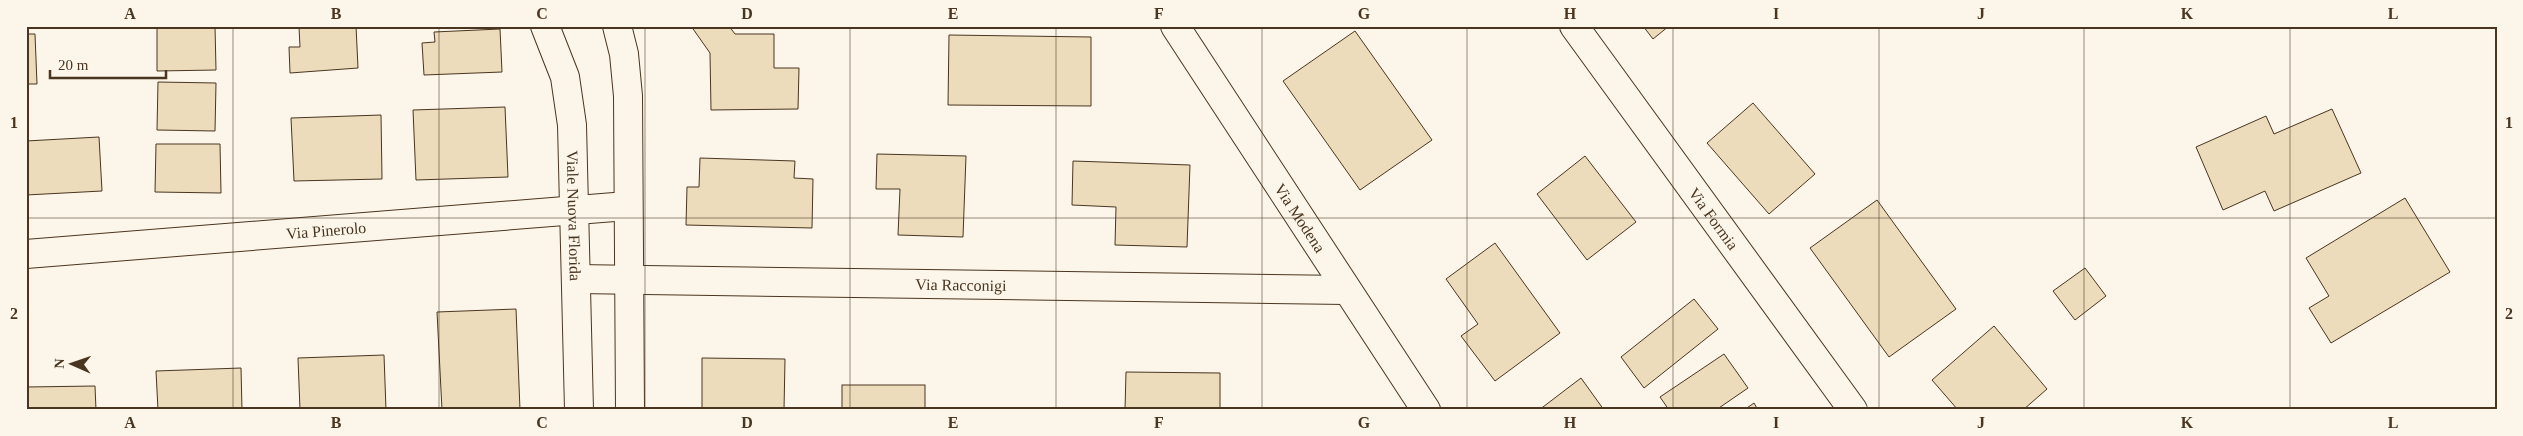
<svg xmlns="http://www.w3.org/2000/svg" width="2523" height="436" font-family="Georgia,serif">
<rect width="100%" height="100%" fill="#fbf6e9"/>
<!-- building -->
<g fill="#ecdcbc" stroke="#4a3520">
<polygon points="157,26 215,26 216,70 157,71"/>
<polygon points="356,26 358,68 290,73 289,47 300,47 299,27"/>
<polygon points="691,26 729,26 735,34 774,34 774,68 799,68 798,109 711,110 710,53"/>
<polygon points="1643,26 1669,26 1653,39"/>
<polygon points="500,29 502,72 424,75 422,43 435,42 434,32"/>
<polygon points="1355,31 1432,140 1360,190 1283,81"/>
<polygon points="26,34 35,34 37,84 26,84"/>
<polygon points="949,35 1091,37 1091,106 948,105"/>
<polygon points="158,82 216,83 215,131 157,130"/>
<polygon points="1753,103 1815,174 1769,214 1707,143"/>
<polygon points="505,107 508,177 416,180 413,110"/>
<polygon points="2332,109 2361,173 2274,211 2265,191 2223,210 2196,147 2266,116 2274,134"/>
<polygon points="381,115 382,179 294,181 291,118"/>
<polygon points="99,137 102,191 26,195 26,141"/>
<polygon points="156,144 220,144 221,193 155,192"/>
<polygon points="877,154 966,156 963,237 898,235 900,189 876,189"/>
<polygon points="1585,156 1636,222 1587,260 1537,194"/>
<polygon points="700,158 795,161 794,178 813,179 812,228 686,225 687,187 699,187"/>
<polygon points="1073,161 1190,165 1187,247 1115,245 1116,207 1072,205"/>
<polygon points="2405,198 2450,272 2331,343 2309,308 2329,296 2306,258"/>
<polygon points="1877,200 1956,309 1889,357 1810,248"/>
<polygon points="1495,243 1560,333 1495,381 1461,336 1478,324 1446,279"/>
<polygon points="2085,268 2106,296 2075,320 2053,291"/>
<polygon points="1694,299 1718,329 1644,388 1621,357"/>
<polygon points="516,309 520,410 442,410 437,312"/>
<polygon points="1994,326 2047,389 2023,410 1958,410 1932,380"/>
<polygon points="1724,354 1748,388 1716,410 1669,410 1660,397"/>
<polygon points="384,355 386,410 300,410 298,358"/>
<polygon points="702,358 785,359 784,410 702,410"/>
<polygon points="241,368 242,410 158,410 156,371"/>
<polygon points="1126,372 1220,373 1220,410 1125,410"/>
<polygon points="1581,378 1604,410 1539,410"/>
<rect x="842" y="385" width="83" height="25"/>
<polygon points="95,386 96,410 26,410 26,387"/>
<polygon points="1754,403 1758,410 1744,410"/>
</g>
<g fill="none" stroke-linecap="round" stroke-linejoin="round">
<defs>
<g id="minor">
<path id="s1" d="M 1175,26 L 1426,410"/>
<path id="s2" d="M 1574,26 L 1853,410"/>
<path id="s3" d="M 26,254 L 627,206"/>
<path id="s4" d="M 576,279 L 1347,290"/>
</g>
<g id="tertiary">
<path id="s5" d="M 545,26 L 565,77 L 572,125 L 579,410"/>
<polyline points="617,26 624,54 628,96 630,410"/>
</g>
</defs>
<!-- minor casing -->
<use href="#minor" stroke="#4a3520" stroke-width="30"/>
<!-- tertiary casing -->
<use href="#tertiary" stroke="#4a3520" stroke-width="30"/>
<!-- minor -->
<use href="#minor" stroke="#fbf6e9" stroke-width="28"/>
<!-- tertiary -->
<use href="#tertiary" stroke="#fbf6e9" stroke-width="28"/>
</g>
<!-- grid -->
<path fill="none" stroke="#4a3520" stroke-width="1" stroke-opacity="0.55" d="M 233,26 L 233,410M 439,26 L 439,410M 645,26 L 645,410M 850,26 L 850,410M 1056,26 L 1056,410M 1262,26 L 1262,410M 1467,26 L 1467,410M 1673,26 L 1673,410M 1879,26 L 1879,410M 2084,26 L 2084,410M 2290,26 L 2290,410M 26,218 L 2497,218"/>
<g text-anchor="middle" stroke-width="4" stroke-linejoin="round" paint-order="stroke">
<!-- street labels -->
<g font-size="16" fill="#4a3520" stroke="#fbf6e9">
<text dy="6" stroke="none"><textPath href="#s5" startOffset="194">Viale Nuova Florida</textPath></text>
<text dy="6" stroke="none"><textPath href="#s1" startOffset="229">Via Modena</textPath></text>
<text dy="6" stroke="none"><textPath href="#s2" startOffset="238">Via Formia</textPath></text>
<text dy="6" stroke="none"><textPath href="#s3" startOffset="301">Via Pinerolo</textPath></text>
<text dy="6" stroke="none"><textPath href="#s4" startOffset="385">Via Racconigi</textPath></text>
</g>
</g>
<!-- border -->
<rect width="2523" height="436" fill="none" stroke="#fbf6e9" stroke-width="55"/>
<!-- north arrow -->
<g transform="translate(72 364) rotate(272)" stroke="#fbf6e9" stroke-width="4" paint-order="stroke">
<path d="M0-4L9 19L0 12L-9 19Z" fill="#4a3520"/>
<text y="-8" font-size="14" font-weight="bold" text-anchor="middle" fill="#4a3520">N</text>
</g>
<!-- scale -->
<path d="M50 70v8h116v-8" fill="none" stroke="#4a3520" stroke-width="2.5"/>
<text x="58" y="70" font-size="15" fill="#4a3520" stroke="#fbf6e9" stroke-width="4" paint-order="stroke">20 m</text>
<rect x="28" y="28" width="2468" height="380" fill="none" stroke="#4a3520" stroke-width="2"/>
<g font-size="16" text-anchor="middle" font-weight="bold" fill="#4a3520">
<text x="130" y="19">A</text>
<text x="336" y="19">B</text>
<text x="542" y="19">C</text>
<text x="747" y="19">D</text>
<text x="953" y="19">E</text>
<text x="1159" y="19">F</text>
<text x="1364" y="19">G</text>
<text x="1570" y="19">H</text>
<text x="1776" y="19">I</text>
<text x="1981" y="19">J</text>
<text x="2187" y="19">K</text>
<text x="2393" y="19">L</text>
<text x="14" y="128">1</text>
<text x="2509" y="128">1</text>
<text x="14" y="319">2</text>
<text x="2509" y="319">2</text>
<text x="130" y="428">A</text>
<text x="336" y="428">B</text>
<text x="542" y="428">C</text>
<text x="747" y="428">D</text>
<text x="953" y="428">E</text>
<text x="1159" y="428">F</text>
<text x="1364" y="428">G</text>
<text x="1570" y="428">H</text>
<text x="1776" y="428">I</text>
<text x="1981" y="428">J</text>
<text x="2187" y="428">K</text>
<text x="2393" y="428">L</text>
</g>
</svg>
